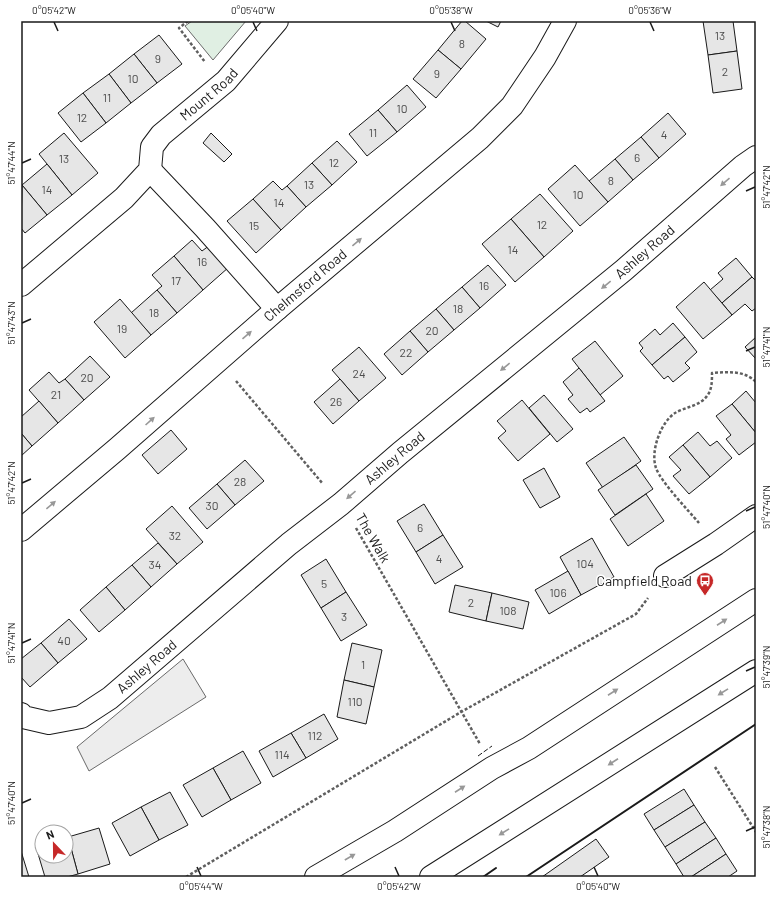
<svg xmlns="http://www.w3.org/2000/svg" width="777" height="898" font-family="Barlow,sans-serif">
<rect width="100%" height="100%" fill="#fff"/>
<!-- green -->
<polygon fill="#e0efe3" stroke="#6a6a6a" points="192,21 246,21 213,60 185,26"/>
<!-- parking -->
<polygon fill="#ededed" stroke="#6a6a6a" points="183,659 206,697 89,771 77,747"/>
<!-- building -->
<g fill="#e6e6e6" stroke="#1a1a1a">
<polygon points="462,21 465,21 486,39 461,69 438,50"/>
<polygon points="486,21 501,21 498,27"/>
<polygon points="703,21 733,21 737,51 708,55"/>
<polygon points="159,35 182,64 157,83 134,54"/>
<polygon points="438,50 461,69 436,98 413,79"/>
<polygon points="737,51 742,89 713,93 708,55"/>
<polygon points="134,54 157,83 131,103 109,74"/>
<polygon points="109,74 131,103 106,123 83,93"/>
<polygon points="407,85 426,107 397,132 378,110"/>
<polygon points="83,93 106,123 81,142 58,113"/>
<polygon points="378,110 397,132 367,156 349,134"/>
<polygon points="668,113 686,134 659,158 641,137"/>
<polygon points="64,133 98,173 72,195 39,154"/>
<polygon points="211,133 232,154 224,162 203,143"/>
<polygon points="641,137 659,158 633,180 615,159"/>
<polygon points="337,141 357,162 332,185 312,163"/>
<polygon points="615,159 633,180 608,202 589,181"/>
<polygon points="312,163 332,185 306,207 287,186"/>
<polygon points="47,164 72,195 47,215 22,185"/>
<polygon points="575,165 608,202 580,226 548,189"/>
<polygon points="273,181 282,190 287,186 306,207 281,230 253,199"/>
<polygon points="22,185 47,215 25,233 21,228"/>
<polygon points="540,194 573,231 544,257 511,219"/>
<polygon points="253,199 281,230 256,253 227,221"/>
<polygon points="511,219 544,257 515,282 482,244"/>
<polygon points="192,240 202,251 210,245 229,267 203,290 174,256"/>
<polygon points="174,256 203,290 177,313 157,290 162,286 152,275"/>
<polygon points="736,258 752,277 722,303 710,290 723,279 718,273"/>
<polygon points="488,265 506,285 480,308 462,287"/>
<polygon points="752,277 756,281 756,308 752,311 745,304 732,315 722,303"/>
<polygon points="704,282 732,315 703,339 676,307"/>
<polygon points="462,287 480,308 454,330 436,309"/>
<polygon points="157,290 177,313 151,335 131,313"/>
<polygon points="120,299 151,335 125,358 94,322"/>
<polygon points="436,309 454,330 428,352 410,331"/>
<polygon points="673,323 685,337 652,365 640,351 643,348 639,343 655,329 660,335"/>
<polygon points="410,331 428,352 402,375 384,354"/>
<polygon points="685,337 697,352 685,363 690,368 673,382 668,376 664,379 652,365"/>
<polygon points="756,337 756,359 745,347"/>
<polygon points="595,341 623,376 600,395 572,359"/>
<polygon points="359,347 386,378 359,401 332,370"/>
<polygon points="90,356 110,377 84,400 65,379"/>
<polygon points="579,368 605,401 590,412 587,408 580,413 568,399 573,395 563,382"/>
<polygon points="49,372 59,383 65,379 84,400 58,423 29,390"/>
<polygon points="340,379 359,401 333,424 314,402"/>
<polygon points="746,391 756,403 756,433 732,404"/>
<polygon points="544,395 573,429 557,442 529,408"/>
<polygon points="522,400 550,434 518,461 498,438 506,431 497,421"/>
<polygon points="39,401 58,423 32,446 21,433 21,417"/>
<polygon points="732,404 756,433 756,442 739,455 726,439 731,435 716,416"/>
<polygon points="171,430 187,449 158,474 142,455"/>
<polygon points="698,432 710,446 717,441 732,458 710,477 683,445"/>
<polygon points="21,433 32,446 21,456"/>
<polygon points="624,437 641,461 603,488 586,463"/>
<polygon points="683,445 710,477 689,494 673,476 681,470 669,457"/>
<polygon points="245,460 264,481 235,505 217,484"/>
<polygon points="636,465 653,489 615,515 598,490"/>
<polygon points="544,468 560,497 540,508 523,480"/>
<polygon points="217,484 235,505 207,529 189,508"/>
<polygon points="646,494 664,521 628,546 610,519"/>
<polygon points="424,504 443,535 416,552 397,521"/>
<polygon points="172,506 203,542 177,564 146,529"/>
<polygon points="443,535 463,567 435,584 416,552"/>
<polygon points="592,538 614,577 581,595 560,557"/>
<polygon points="158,543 177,564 151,587 132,565"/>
<polygon points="326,559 346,592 321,608 301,575"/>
<polygon points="132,565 151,587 125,610 106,587"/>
<polygon points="568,571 581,595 549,614 535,590"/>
<polygon points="455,585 492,593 486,621 449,612"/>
<polygon points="106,587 125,610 99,632 80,610"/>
<polygon points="346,592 367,625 341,641 321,608"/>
<polygon points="492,593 529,602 523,629 486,621"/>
<polygon points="69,619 87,639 58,663 41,643"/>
<polygon points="41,643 58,663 30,687 21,677 21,659"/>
<polygon points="352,643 382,650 374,687 344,680"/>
<polygon points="344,680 374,687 366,724 337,717"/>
<polygon points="324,714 338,739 306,758 291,733"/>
<polygon points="291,733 306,758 273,777 259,751"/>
<polygon points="243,751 261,783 231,800 213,768"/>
<polygon points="213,768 231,800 202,817 183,785"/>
<polygon points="684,789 694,805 654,830 644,814"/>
<polygon points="170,792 188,825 159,840 141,807"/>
<polygon points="694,805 705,822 665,847 654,830"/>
<polygon points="141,807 159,840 130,856 112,823"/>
<polygon points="705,822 716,838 676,864 665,847"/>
<polygon points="99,828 110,864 78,874 68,837"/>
<polygon points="68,837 78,874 67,877 45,877 36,847 42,845 42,856 66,856 66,838"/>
<polygon points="716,838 726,854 691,877 684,877 676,864"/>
<polygon points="596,839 609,857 580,877 542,877"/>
<polygon points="21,851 29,877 21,877"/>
<polygon points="726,854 737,871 728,877 691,877"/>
</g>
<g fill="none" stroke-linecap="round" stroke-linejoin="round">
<defs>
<g id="minor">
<polyline points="150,170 205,228 277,309"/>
<path id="s1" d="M 21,285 L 124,198 L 150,170 L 152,147 L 161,135 L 226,81 L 277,21"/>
<path id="s2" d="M 21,530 L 117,449 L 277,309 L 480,138 L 512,106 L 545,57 L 565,21"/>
<polyline points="665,576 716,544 756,516"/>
<path id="s3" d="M 21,714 L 23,717 L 49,723 L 81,717 L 110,698 L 289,544 L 341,504 L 400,453 L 624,270 L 743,166 L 756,157"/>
</g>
<g id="highway">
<polyline points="316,877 395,831 492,768 529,748 756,600"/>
<polyline points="431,877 756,671"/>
</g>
</defs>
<!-- minor casing -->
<use href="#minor" stroke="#1a1a1a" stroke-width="24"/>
<!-- highway casing -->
<use href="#highway" stroke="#1a1a1a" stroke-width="24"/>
<!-- path -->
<g stroke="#5f5f5f" stroke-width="2.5" stroke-dasharray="3 2" stroke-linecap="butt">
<polyline points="188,21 179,28 205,62"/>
<polyline points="236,381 323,484"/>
<path d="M 699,523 C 688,510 661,482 656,468 C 650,451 661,422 675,413 C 685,407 700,406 707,396 C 712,390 712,381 712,373 C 728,372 744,370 756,382"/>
<polyline points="356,528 480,744"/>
<polyline points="715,767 756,832"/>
<polyline points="186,877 461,712 636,614 648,598"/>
</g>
<!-- minor -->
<use href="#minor" stroke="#fff" stroke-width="22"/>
<!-- highway -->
<use href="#highway" stroke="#fff" stroke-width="22"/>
<!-- fence -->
<polyline stroke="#1a1a1a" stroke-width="1" stroke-dasharray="5 2" stroke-linecap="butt" points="478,756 492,746"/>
<!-- wall -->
<g stroke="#1a1a1a" stroke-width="2">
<polyline points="483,877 496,868"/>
<polyline points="526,877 756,724"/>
</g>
</g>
<!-- one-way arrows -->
<defs><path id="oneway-solid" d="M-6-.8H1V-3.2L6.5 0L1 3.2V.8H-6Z"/></defs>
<g fill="#989898">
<use href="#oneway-solid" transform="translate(725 182) rotate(139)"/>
<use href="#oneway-solid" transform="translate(357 242) rotate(-40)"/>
<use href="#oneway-solid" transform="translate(606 285) rotate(141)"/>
<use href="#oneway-solid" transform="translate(247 335) rotate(-41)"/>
<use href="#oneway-solid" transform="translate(505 367) rotate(141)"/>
<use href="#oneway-solid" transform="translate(150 421) rotate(-42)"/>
<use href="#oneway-solid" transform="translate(351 495) rotate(139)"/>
<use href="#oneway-solid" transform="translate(51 505) rotate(-40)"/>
<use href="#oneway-solid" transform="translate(722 622) rotate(-33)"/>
<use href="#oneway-solid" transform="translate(613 692) rotate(-33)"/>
<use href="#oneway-solid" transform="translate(723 692) rotate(148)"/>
<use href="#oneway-solid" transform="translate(613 762) rotate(147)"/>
<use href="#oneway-solid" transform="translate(460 789) rotate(-33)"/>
<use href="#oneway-solid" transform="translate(504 832) rotate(148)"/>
<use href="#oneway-solid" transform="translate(350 857) rotate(-30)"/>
</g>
<!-- ticks -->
<path fill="none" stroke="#1a1a1a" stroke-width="1.5" d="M 54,22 L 58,31M 253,22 L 257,31M 451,22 L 455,31M 650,22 L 654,31M 22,163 L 31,159M 746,191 L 755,187M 22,323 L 31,319M 746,351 L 755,347M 22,483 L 31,479M 746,511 L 755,507M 22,643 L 31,639M 746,671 L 755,667M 22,803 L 31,799M 746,831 L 755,827M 197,867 L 201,876M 395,867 L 399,876M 594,867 L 598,876"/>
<!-- icons -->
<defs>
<symbol id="bus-pin" viewBox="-11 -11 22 30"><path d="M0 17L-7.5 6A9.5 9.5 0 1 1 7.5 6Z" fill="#c62828" stroke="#fff"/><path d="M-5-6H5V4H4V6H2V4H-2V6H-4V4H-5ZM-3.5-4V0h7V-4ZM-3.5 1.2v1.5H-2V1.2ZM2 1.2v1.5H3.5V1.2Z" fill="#fff"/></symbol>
</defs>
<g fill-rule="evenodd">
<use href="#bus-pin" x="695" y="571" width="20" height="27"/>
</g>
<g text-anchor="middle" stroke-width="3" stroke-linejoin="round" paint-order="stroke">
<!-- number labels -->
<g font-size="12" fill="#4d4d4d">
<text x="720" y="40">13</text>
<text x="462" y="48">8</text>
<text x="158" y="63">9</text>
<text x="725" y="76">2</text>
<text x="437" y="78">9</text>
<text x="133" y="83">10</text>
<text x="107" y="102">11</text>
<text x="402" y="113">10</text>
<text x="82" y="122">12</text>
<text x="373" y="137">11</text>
<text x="664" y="139">4</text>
<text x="637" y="162">6</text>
<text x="64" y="163">13</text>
<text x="334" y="167">12</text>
<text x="611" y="185">8</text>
<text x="309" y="189">13</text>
<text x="47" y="194">14</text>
<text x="578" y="199">10</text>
<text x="279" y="207">14</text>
<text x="542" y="229">12</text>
<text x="254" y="230">15</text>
<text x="513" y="254">14</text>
<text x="202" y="266">16</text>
<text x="176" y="285">17</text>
<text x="484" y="290">16</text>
<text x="458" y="313">18</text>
<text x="154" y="317">18</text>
<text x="122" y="333">19</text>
<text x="432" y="335">20</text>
<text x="406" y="357">22</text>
<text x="359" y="378">24</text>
<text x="87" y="382">20</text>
<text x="56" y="399">21</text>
<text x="336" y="406">26</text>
<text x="240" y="486">28</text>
<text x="212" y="510">30</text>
<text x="420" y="532">6</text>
<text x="175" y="540">32</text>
<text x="439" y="563">4</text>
<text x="585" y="568">104</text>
<text x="155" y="569">34</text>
<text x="324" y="588">5</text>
<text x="558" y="597">106</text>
<text x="471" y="607">2</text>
<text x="508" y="615">108</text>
<text x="344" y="621">3</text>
<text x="64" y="645">40</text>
<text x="363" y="669">1</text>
<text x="355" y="706">110</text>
<text x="315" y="740">112</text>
<text x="282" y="759">114</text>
</g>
<!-- street labels -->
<g font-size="14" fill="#1a1a1a" stroke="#fff">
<text dy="5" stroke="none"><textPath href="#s1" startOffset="274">Mount Road</textPath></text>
<text dy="5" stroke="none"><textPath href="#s3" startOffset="794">Ashley Road</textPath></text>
<text dy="5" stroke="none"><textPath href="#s2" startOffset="375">Chelmsford Road</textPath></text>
<text dy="5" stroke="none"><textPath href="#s3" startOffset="470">Ashley Road</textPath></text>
<text transform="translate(373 538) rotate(60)" y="5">The Walk</text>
<text dy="5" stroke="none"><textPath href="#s3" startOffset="146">Ashley Road</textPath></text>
</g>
<!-- poi labels -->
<g font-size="14" fill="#1a1a1a" stroke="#fff" text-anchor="end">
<text x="692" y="586">Campfield Road</text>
</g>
</g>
<!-- border -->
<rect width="777" height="898" fill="none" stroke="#ffffff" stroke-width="44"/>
<!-- north arrow -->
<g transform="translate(54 844) rotate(338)"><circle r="19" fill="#ffffff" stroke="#a3a3a3"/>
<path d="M0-3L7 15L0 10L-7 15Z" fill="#c62828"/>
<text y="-6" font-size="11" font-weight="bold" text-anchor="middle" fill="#1a1a1a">N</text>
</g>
<rect x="22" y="22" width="733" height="854" fill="none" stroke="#1a1a1a" stroke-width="1.5"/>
<g font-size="10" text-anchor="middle" fill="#1a1a1a">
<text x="54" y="14">0°05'42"W</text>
<text x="253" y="14">0°05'40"W</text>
<text x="451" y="14">0°05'38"W</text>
<text x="650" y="14">0°05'36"W</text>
<text transform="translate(11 163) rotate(-90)" y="4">51°47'44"N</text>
<text transform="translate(766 187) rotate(-90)" y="4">51°47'42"N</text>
<text transform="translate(11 323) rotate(-90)" y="4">51°47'43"N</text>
<text transform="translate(766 347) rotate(-90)" y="4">51°47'41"N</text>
<text transform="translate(11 483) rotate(-90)" y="4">51°47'42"N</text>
<text transform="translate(766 507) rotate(-90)" y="4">51°47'40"N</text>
<text transform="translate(11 643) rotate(-90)" y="4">51°47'41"N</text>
<text transform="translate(766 667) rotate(-90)" y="4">51°47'39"N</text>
<text transform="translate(11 803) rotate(-90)" y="4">51°47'40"N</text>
<text transform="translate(766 827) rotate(-90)" y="4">51°47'38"N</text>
<text x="201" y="890">0°05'44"W</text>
<text x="399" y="890">0°05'42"W</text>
<text x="598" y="890">0°05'40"W</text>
</g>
</svg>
